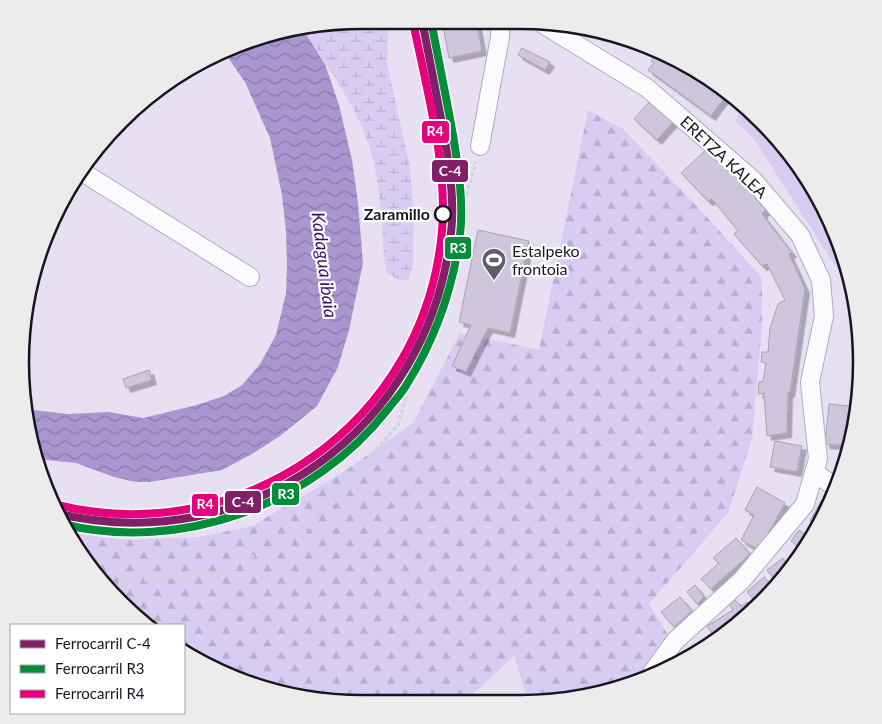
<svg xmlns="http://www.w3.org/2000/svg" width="882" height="724" font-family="Lato,sans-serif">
<defs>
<pattern id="forest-firs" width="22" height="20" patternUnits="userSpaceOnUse" patternTransform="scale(1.25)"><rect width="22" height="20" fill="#d9ccf3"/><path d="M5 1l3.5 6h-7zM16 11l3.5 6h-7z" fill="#baaed0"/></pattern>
<pattern id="wetland-marsh" width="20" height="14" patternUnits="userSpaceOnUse" patternTransform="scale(1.25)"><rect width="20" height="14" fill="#d9ccf3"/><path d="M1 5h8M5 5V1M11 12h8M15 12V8" fill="none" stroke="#baaed0"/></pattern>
<pattern id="water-waves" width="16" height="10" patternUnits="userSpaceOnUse" patternTransform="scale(1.25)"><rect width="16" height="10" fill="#aa96cf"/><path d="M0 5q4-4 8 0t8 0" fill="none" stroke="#8979a8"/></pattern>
<filter id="shadow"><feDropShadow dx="4.5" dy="4.5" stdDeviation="0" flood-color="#0004"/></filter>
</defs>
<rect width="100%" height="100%" fill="#e6e0f2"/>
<!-- grass -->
<polygon fill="#d9ccf3" points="744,106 762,120 827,211 850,274 852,283 839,272 754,139 735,121"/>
<!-- forest -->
<path fill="url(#forest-firs)" d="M 588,110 L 623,129 L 704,214 L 762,278 L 762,325 L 752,439 L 728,513 L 649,604 L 684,661 C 643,686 577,703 529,703 L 514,656 L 463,703 L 340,703 L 274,692 L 211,669 L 184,652 L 184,625 L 146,625 L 91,570 L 67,532 L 124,540 L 199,537 L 252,526 L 342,473 L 413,423 L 460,333 L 539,350 Z"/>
<!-- wetland -->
<path fill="url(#wetland-marsh)" d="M 362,20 L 385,20 L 388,30 L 387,63 L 410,167 L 414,217 L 413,265 L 408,280 L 399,280 L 387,273 C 383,256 383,241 382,224 C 380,202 378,180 373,159 C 362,113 328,67 302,28 Z"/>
<!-- water -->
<polygon fill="url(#water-waves)" points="302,28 325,64 339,105 352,160 358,203 363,263 349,330 338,367 317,406 280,436 252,454 222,470 149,482 136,482 114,477 76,463 37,459 27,428 25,409 68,414 109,412 143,418 197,405 224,396 242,385 260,364 276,335 286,293 287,267 286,231 282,195 270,138 245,82 224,52 274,32"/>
<!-- building -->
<g fill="#cdc6dd" stroke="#a7a2af" filter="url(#shadow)">
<polygon points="442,20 476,20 482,51 449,58"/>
<polygon points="522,48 550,62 545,70 518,55"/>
<polygon points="658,50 687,66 686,67 725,97 711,116 648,70 654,63 651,61"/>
<polygon points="652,99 675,120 657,140 634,119"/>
<polygon points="710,146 766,210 762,214 792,253 789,254 805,289 790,393 788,393 787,433 767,436 764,393 758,394 759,382 763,381 766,363 761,362 762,352 768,352 770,328 778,304 785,300 767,264 762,266 734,234 738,231 712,199 708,201 681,173"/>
<polygon points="478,230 529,241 510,333 488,328 466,372 452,366 471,325 459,322"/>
<polygon points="149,370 152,380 126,388 123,379"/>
<polygon points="829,404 858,407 850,446 825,444"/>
<polygon points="775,441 802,446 797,472 770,467"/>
<polygon points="757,487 785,503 759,550 741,540 754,515 745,510"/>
<polygon points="821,501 829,505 819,526 810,521"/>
<polygon points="799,530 810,538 802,549 791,541"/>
<polygon points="736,538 750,554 711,589 701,579 719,563 713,558"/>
<polygon points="783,558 790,569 779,585 767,570"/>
<polygon points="764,577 775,590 759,605 747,592"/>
<polygon points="695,585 704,597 697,604 687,592"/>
<polygon points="680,597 692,611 674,627 661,612"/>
<polygon points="735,600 741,606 747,602 753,610 728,633 717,640 707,626 733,610 729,604"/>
<polygon points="611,681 622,687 602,693"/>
</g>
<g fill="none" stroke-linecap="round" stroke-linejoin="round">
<defs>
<g id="minor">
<polyline points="538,21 647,88 753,180 800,235 821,280 824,316 810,382 818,459 805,504 742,580 675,641 649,677"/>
<polyline points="480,146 500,37 501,21"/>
<polyline points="79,170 250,277"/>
<polyline points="814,472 836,488"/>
</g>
</defs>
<!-- minor casing -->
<use href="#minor" stroke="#b0abb9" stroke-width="20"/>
<!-- path -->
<polyline stroke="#d4d2d8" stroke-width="3" stroke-dasharray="4 2.5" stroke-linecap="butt" points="105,584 217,573 303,534 398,425 476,162"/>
<!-- minor -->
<use href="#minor" stroke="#fbfafd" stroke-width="18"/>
<!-- rail -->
<path stroke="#d0ced3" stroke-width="4" stroke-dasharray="2.5 5" stroke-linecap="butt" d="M 52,503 C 87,512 124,517 161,514 C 309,501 428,383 442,235 C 448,162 426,92 418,20"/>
<defs>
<path id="rail-1" d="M 55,513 C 248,560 429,430 451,233 C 455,200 449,166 444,134 C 437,96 429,58 422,20"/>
<path id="rail-2" d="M 62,524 C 181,553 313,505 388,409 C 394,401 402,393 407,384 C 435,339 453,288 460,235 C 464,202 458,167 453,135 C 446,96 438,58 431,20"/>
<path id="rail-3" d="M 57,505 C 243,550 425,423 442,231 C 448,166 426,86 413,22"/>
</defs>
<!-- rail-1 casing -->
<use href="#rail-1" stroke="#fff" stroke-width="11"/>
<!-- rail-2 casing -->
<use href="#rail-2" stroke="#fff" stroke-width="11"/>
<!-- rail-3 casing -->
<use href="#rail-3" stroke="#fff" stroke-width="11"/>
<!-- rail-1 -->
<use href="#rail-1" stroke="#802168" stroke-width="8"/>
<!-- rail-2 -->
<use href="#rail-2" stroke="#028d38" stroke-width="8"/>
<!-- rail-3 -->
<use href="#rail-3" stroke="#e5007d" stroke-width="8"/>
</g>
<!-- icons -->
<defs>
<symbol id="stadium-pin" viewBox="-11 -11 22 30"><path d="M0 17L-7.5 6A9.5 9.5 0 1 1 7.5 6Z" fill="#605c6a" stroke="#fff"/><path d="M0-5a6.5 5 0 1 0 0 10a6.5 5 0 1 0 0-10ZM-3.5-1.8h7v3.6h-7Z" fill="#fff"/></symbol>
</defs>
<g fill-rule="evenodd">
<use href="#stadium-pin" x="480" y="246" width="28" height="38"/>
</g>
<!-- markers -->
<circle fill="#fff" stroke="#181520" stroke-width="2.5" cx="443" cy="214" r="8"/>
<g text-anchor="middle" stroke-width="4.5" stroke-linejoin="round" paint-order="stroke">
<!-- street labels -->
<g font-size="16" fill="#181520" stroke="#fff">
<text transform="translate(724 157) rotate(43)" y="6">ERETZA KALEA</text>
</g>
<!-- stop labels -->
<g font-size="16" font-weight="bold" fill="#181520" stroke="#fff" text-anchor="end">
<text x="430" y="220">Zaramillo</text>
</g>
<!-- poi labels -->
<g font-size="16" fill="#181520" stroke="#fff" text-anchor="start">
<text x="512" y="257">Estalpeko<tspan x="512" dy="18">frontoia</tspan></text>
</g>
<!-- water labels -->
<g font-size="18" font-style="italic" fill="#3a0e67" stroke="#fff">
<text transform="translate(324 265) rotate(83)" y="6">Kadagua ibaia</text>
</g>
</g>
<!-- crop -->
<path d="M0 0H882V724H0ZM362 29H520A333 333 0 0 1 853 362V362A333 333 0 0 1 520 695H362A333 333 0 0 1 29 362V362A333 333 0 0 1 362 29Z" fill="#edeced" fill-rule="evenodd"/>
<path fill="none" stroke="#181520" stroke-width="2.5" d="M362 29H520A333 333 0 0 1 853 362V362A333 333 0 0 1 520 695H362A333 333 0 0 1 29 362V362A333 333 0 0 1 362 29Z"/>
<g stroke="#fff" stroke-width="2">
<rect x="421" y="120" width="29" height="24" rx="5" fill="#e5007d"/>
<rect x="431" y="159" width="38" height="24" rx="5" fill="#802168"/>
<rect x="444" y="236" width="28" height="24" rx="5" fill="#028d38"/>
<rect x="271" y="482" width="29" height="24" rx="5" fill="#028d38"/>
<rect x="224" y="490" width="38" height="24" rx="5" fill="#802168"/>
<rect x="191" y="493" width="28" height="24" rx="5" fill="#e5007d"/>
</g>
<g font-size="14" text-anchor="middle" font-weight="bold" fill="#fff">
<text x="435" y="136">R4</text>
<text x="450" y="176">C-4</text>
<text x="458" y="253">R3</text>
<text x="286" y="499">R3</text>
<text x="243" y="507">C-4</text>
<text x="205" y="509">R4</text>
</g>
<!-- legend -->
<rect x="10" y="624" width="175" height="90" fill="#ffffff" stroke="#a3a1a6"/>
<rect x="20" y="640" width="25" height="8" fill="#802168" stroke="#a3a1a6"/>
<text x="55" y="649" font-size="15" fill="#181520">Ferrocarril C-4</text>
<rect x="20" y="665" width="25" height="8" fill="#028d38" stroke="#a3a1a6"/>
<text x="55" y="674" font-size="15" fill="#181520">Ferrocarril R3</text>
<rect x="20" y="690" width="25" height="8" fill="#e5007d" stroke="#a3a1a6"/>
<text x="55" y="699" font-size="15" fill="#181520">Ferrocarril R4</text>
</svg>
